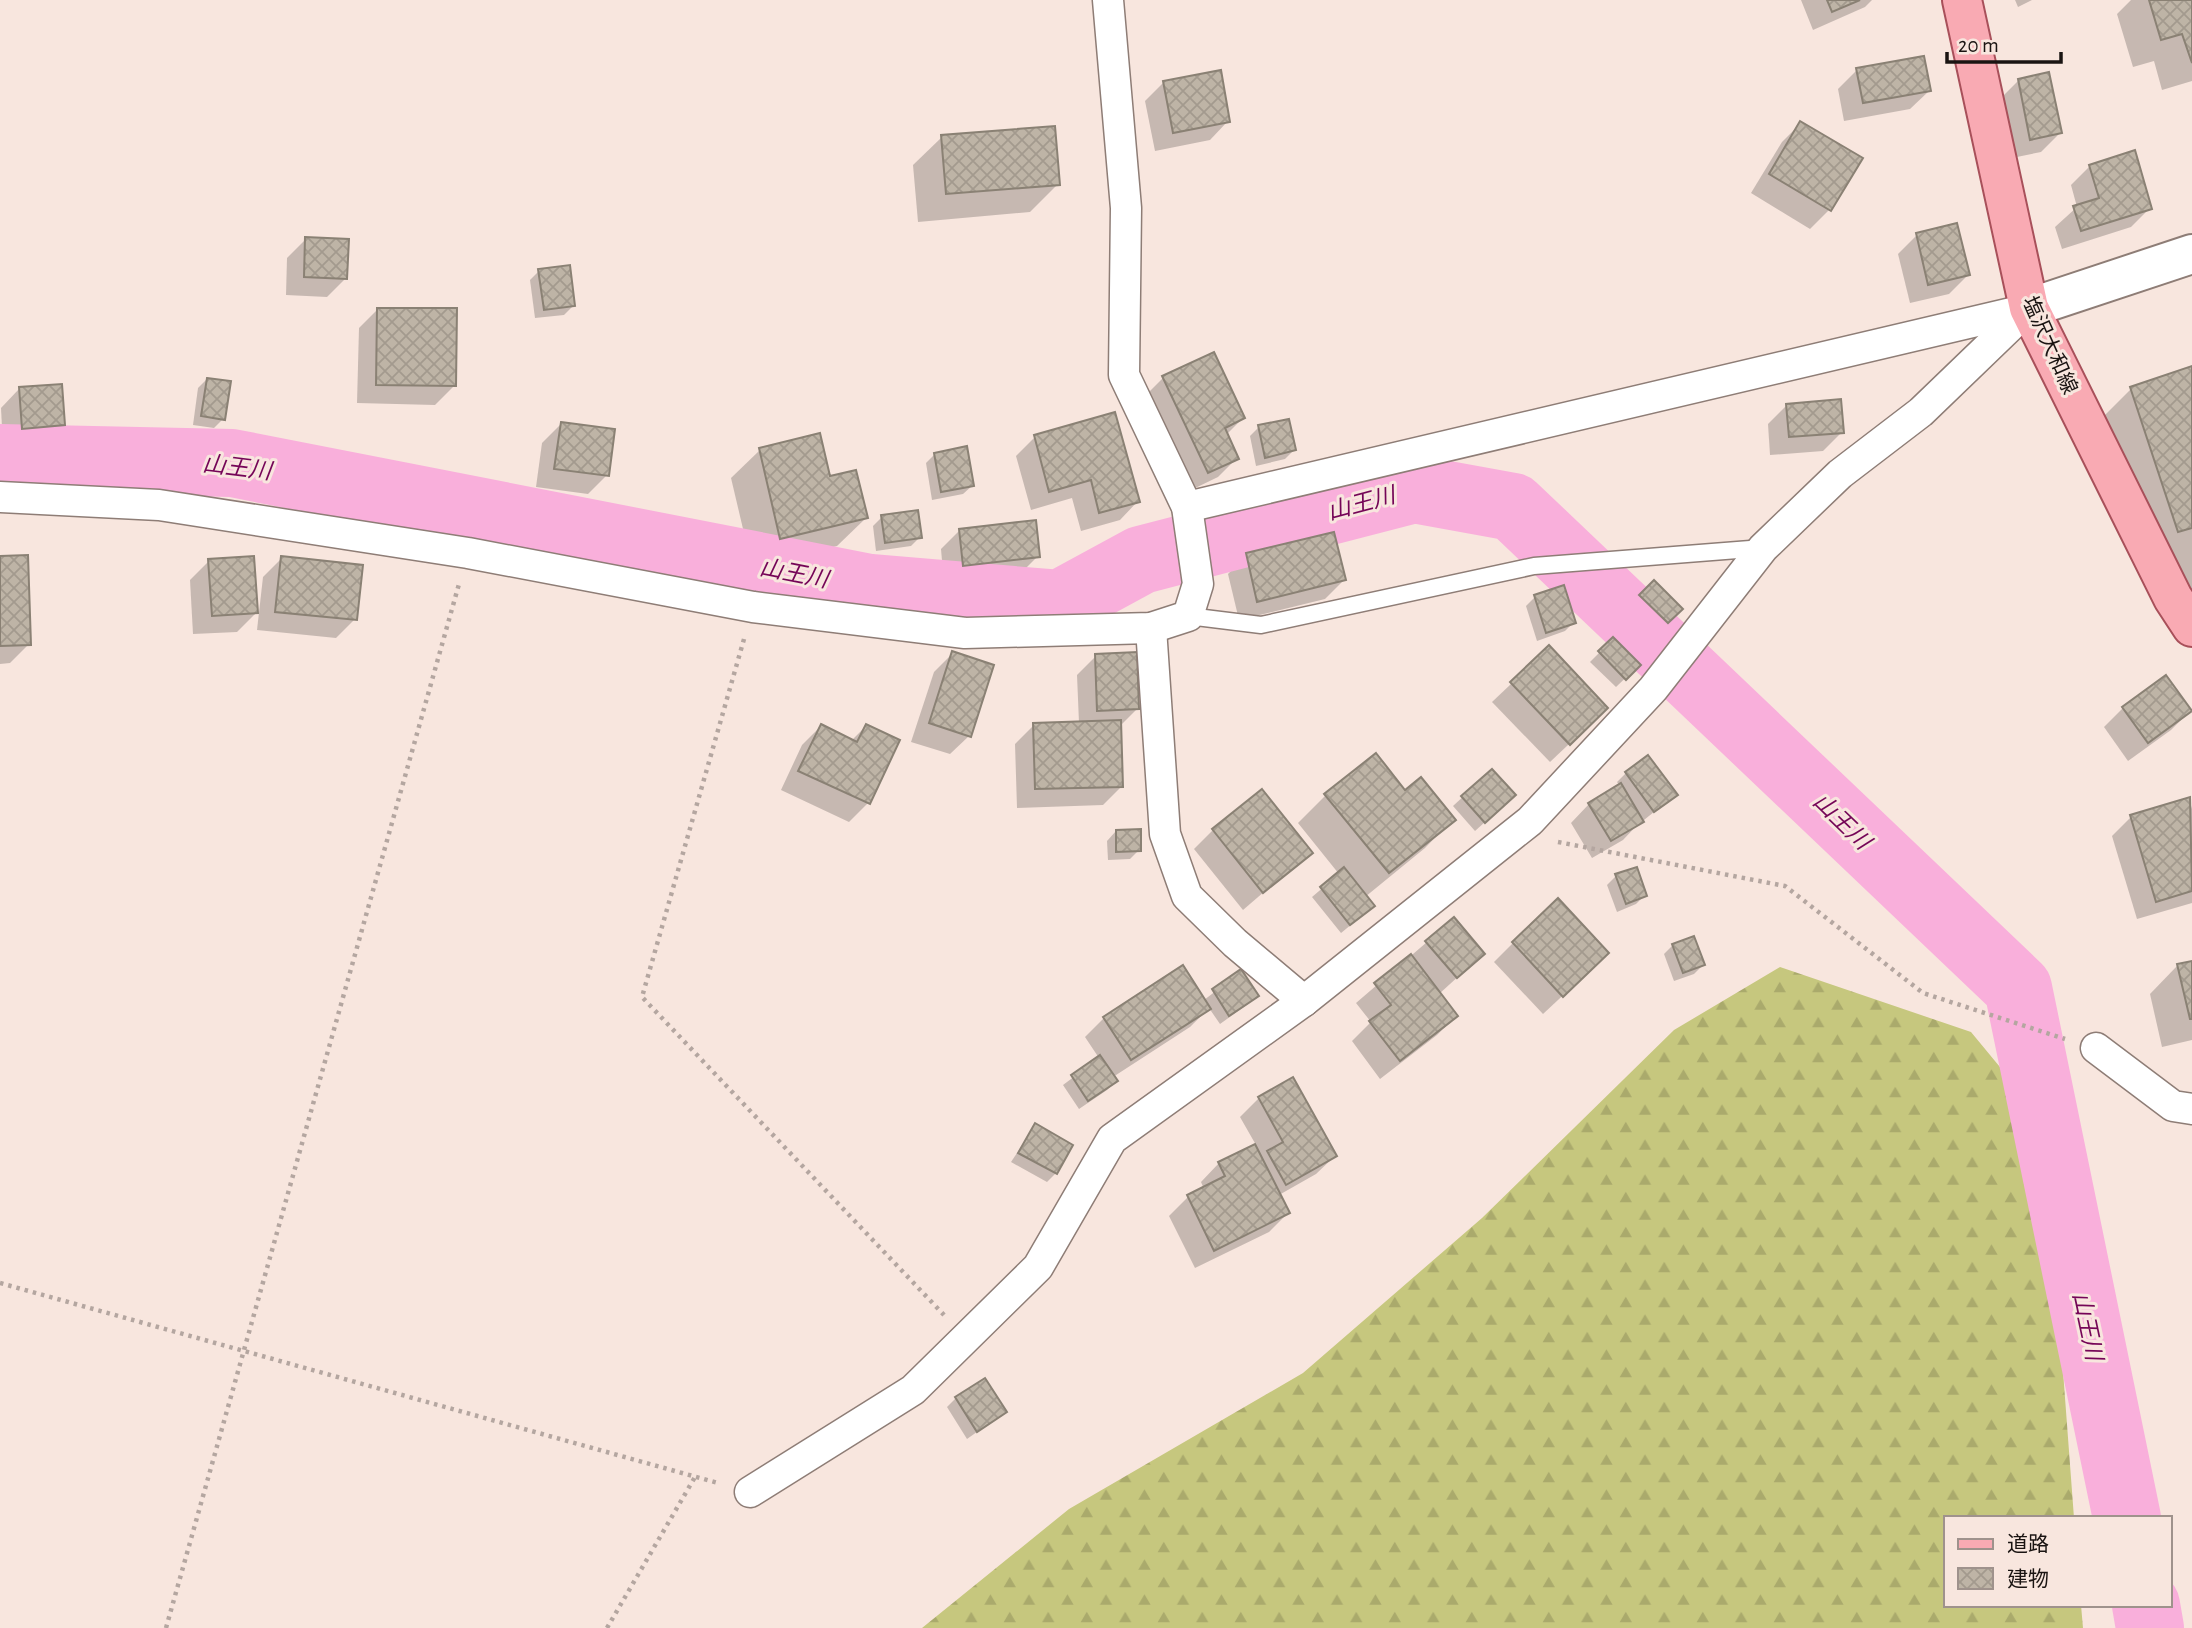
<svg xmlns="http://www.w3.org/2000/svg" width="2192" height="1628" font-family="'Alegreya Sans','Noto Sans JP',sans-serif">
<defs>
<pattern id="forest-firs" width="22" height="20" patternUnits="userSpaceOnUse" patternTransform="scale(1.75)"><rect width="22" height="20" fill="#c6c77e"/><path d="M5 1l3.5 6h-7zM16 11l3.5 6h-7z" fill="#aaaa6c"/></pattern>
<pattern id="building-cross-hatch" width="8" height="8" patternUnits="userSpaceOnUse" patternTransform="scale(1.75)"><rect width="8" height="8" fill="#beb4a6"/><path d="M0 0l8 8M0 8l8-8" fill="none" stroke="#a39a8e"/></pattern>
</defs>
<rect width="100%" height="100%" fill="#f8e6de"/>
<!-- forest -->
<polygon fill="url(#forest-firs)" points="1780,967 1971,1032 2042,1118 2066,1267 2063,1371 2074,1518 1945,1518 1945,1605 2081,1605 2083,1628 922,1628 1069,1509 1303,1373 1482,1218 1674,1030"/>
<!-- shadow -->
<g fill="#0003">
<polygon points="1801,0 1872,0 1865,7 1813,30"/>
<polygon points="2015,0 2032,0 2018,7"/>
<polygon points="2131,0 2192,0 2192,81 2162,90 2154,61 2133,67 2117,14"/>
<polygon points="1857,70 1929,91 1910,109 1844,121 1838,89"/>
<polygon points="2019,80 2060,133 2041,152 2012,158 2000,99"/>
<polygon points="1164,82 1228,121 1210,140 1155,151 1145,101"/>
<polygon points="1801,123 1829,210 1810,229 1751,193 1782,142"/>
<polygon points="942,137 1058,184 1030,212 918,222 913,165"/>
<polygon points="2090,166 2150,208 2131,227 2062,249 2055,227 2077,207 2071,185"/>
<polygon points="1917,235 1968,275 1949,294 1910,303 1898,254"/>
<polygon points="306,239 346,278 327,297 286,295 287,258"/>
<polygon points="539,271 573,306 564,315 535,318 530,280"/>
<polygon points="378,309 454,386 435,405 357,403 359,328"/>
<polygon points="2192,368 2192,617 2094,426 2131,389"/>
<polygon points="1163,378 1243,418 1226,435 1237,458 1218,477 1189,491 1144,397"/>
<polygon points="207,379 223,419 214,428 193,425 198,388"/>
<polygon points="19,389 63,425 44,444 3,447 1,408"/>
<polygon points="1787,405 1842,432 1823,451 1770,455 1768,424"/>
<polygon points="561,424 607,475 588,494 536,487 542,443"/>
<polygon points="1259,427 1294,450 1285,459 1256,466 1250,436"/>
<polygon points="1035,437 1138,501 1120,520 1081,531 1072,498 1031,510 1016,456"/>
<polygon points="760,450 866,518 837,546 752,567 731,478"/>
<polygon points="935,454 973,485 963,494 932,500 926,463"/>
<polygon points="882,517 920,537 911,546 876,551 873,526"/>
<polygon points="960,530 1038,556 1019,575 944,584 941,549"/>
<polygon points="1247,555 1344,580 1325,599 1239,620 1228,574"/>
<polygon points="0,557 29,644 10,663 0,664"/>
<polygon points="282,558 355,619 336,638 257,630 263,577"/>
<polygon points="209,561 256,613 237,632 193,634 190,580"/>
<polygon points="1654,582 1680,609 1658,631 1632,605"/>
<polygon points="1535,597 1574,622 1565,631 1537,641 1526,606"/>
<polygon points="1613,639 1639,665 1616,687 1590,662"/>
<polygon points="1549,648 1587,727 1550,762 1492,702"/>
<polygon points="953,653 969,736 950,754 911,742 934,672"/>
<polygon points="1096,656 1137,709 1120,726 1122,786 1103,805 1017,808 1015,744 1034,725 1079,723 1077,675"/>
<polygon points="2123,708 2190,711 2171,730 2128,761 2104,727"/>
<polygon points="821,726 851,741 866,726 898,741 868,803 849,822 781,790 802,745"/>
<polygon points="1491,771 1505,804 1475,831 1453,806"/>
<polygon points="1626,773 1675,795 1644,820 1639,813 1637,814 1641,821 1623,840 1592,858 1571,823 1589,804 1620,786 1617,782"/>
<polygon points="1405,792 1453,819 1425,848 1365,897 1363,915 1341,933 1312,897 1339,874 1298,823 1326,795"/>
<polygon points="2189,799 2192,809 2192,903 2137,919 2112,836 2131,817"/>
<polygon points="1213,830 1310,852 1243,910 1194,849"/>
<polygon points="1116,831 1139,850 1130,859 1108,860 1107,841"/>
<polygon points="1636,869 1645,895 1636,904 1617,912 1607,885 1616,876"/>
<polygon points="1427,942 1483,954 1439,994 1456,1016 1437,1035 1380,1079 1352,1041 1371,1022 1356,1003"/>
<polygon points="1513,943 1588,972 1543,1014 1494,962"/>
<polygon points="1673,945 1703,965 1694,974 1674,981 1664,954"/>
<polygon points="2192,962 2192,1040 2162,1047 2150,994 2178,965"/>
<polygon points="1241,972 1257,996 1248,1004 1220,1024 1209,1008 1190,1027 1113,1077 1116,1081 1107,1090 1079,1109 1063,1085 1099,1058 1085,1037 1104,1018 1204,1000"/>
<polygon points="1259,1098 1335,1156 1316,1174 1279,1195 1288,1213 1269,1232 1195,1268 1169,1216 1188,1197 1204,1189 1201,1182 1219,1163 1256,1145 1240,1117"/>
<polygon points="1035,1126 1056,1173 1047,1182 1011,1162"/>
<polygon points="956,1398 1005,1412 967,1439 947,1407"/>
</g>
<g fill="none" stroke-linecap="round" stroke-linejoin="round">
<!-- river -->
<g stroke="#f9afdb" stroke-width="68">
<polyline points="0,458 232,463 870,588 1060,604 1141,560 1414,489 1513,507 2018,988 2127,1518"/>
<polyline points="2146,1605 2150,1628"/>
</g>
</g>
<!-- building -->
<g fill="url(#building-cross-hatch)" stroke="#8a8174" stroke-width="2">
<polygon points="1827,0 1860,0 1832,12"/>
<polygon points="2149,0 2192,0 2192,63 2182,34 2161,40"/>
<polygon points="1924,56 1931,91 1863,103 1856,68"/>
<polygon points="1221,70 1230,122 1173,133 1163,81"/>
<polygon points="2049,72 2062,133 2030,140 2018,79"/>
<polygon points="1800,121 1863,158 1831,211 1769,174"/>
<polygon points="1055,126 1060,185 946,194 941,135"/>
<polygon points="2135,150 2152,209 2081,231 2073,206 2099,198 2089,165"/>
<polygon points="1957,223 1970,275 1928,285 1916,233"/>
<polygon points="305,237 349,239 347,279 304,277"/>
<polygon points="570,265 575,306 544,310 538,269"/>
<polygon points="377,308 457,308 456,386 376,385"/>
<polygon points="1214,352 1245,418 1225,428 1239,459 1208,473 1162,376"/>
<polygon points="2192,366 2192,528 2178,532 2130,387"/>
<polygon points="207,378 231,381 225,420 201,416"/>
<polygon points="62,384 65,425 22,429 19,387"/>
<polygon points="1841,399 1844,433 1789,437 1786,404"/>
<polygon points="1115,412 1140,502 1099,513 1091,480 1049,492 1034,435"/>
<polygon points="1289,419 1296,450 1265,458 1258,425"/>
<polygon points="561,422 615,429 609,476 554,469"/>
<polygon points="820,433 830,476 856,470 868,518 780,539 759,448"/>
<polygon points="967,446 974,486 941,492 934,453"/>
<polygon points="918,510 922,538 885,543 881,515"/>
<polygon points="1036,520 1040,557 963,566 959,529"/>
<polygon points="1334,532 1346,580 1257,602 1246,553"/>
<polygon points="28,555 31,645 0,646 0,556"/>
<polygon points="254,556 258,613 212,616 208,559"/>
<polygon points="281,556 363,565 357,620 275,612"/>
<polygon points="1654,580 1683,609 1668,623 1639,595"/>
<polygon points="1564,585 1576,623 1546,633 1534,595"/>
<polygon points="1613,637 1641,665 1626,680 1598,651"/>
<polygon points="1549,645 1608,708 1570,745 1510,682"/>
<polygon points="952,651 994,665 971,737 929,723"/>
<polygon points="1137,652 1139,709 1097,711 1095,654"/>
<polygon points="2166,675 2192,711 2148,743 2122,707"/>
<polygon points="1121,720 1123,787 1035,789 1033,723"/>
<polygon points="821,724 857,742 866,724 900,740 870,804 798,771"/>
<polygon points="1376,753 1405,790 1421,777 1456,820 1389,873 1324,794"/>
<polygon points="1648,755 1678,795 1654,812 1625,772"/>
<polygon points="1492,769 1516,795 1485,823 1461,796"/>
<polygon points="1621,783 1644,822 1611,841 1588,803"/>
<polygon points="1262,789 1313,853 1263,893 1212,829"/>
<polygon points="2190,797 2192,891 2156,902 2130,815"/>
<polygon points="1141,829 1141,851 1116,852 1116,830"/>
<polygon points="1344,867 1375,906 1350,925 1320,887"/>
<polygon points="1637,867 1647,896 1626,904 1615,874"/>
<polygon points="1558,898 1609,953 1563,997 1512,942"/>
<polygon points="1454,917 1485,954 1457,978 1425,941"/>
<polygon points="1694,936 1705,965 1683,973 1672,944"/>
<polygon points="1411,954 1458,1016 1400,1061 1369,1021 1391,1005 1374,983"/>
<polygon points="2192,961 2192,1019 2190,1019 2177,964"/>
<polygon points="1183,965 1211,1009 1131,1060 1103,1017"/>
<polygon points="1241,969 1259,996 1229,1016 1212,989"/>
<polygon points="1100,1055 1118,1081 1088,1101 1071,1075"/>
<polygon points="1293,1077 1337,1156 1286,1185 1267,1151 1283,1142 1258,1097"/>
<polygon points="1035,1123 1073,1145 1057,1174 1018,1153"/>
<polygon points="1255,1144 1290,1213 1214,1251 1187,1195 1225,1176 1218,1162"/>
<polygon points="985,1378 1007,1412 977,1432 955,1397"/>
</g>
<g fill="none" stroke-linecap="round" stroke-linejoin="round">
<defs>
<polyline id="lane" points="1188,616 1261,625 1534,566 1763,548"/>
<g id="street">
<polyline points="0,497 159,505 468,553 753,607 965,633 1151,628 1188,616 1198,584 1187,507 1124,375 1126,208 1108,0"/>
<polyline points="1187,507 2028,309"/>
<polyline points="1151,628 1165,834 1187,896 1235,943 1304,1001"/>
<polyline points="2096,1048 2173,1106 2192,1109"/>
<polyline points="750,1492 913,1390 1038,1267 1112,1139 1304,1001 1530,821 1653,689 1763,548 1840,474 1921,412 2029,308"/>
</g>
<polyline id="secondary" points="2029,308 2192,254"/>
<polyline id="primary" points="1962,0 2029,308 2173,598 2192,627"/>
</defs>
<!-- lane casing -->
<use href="#lane" stroke="#8e7d76" stroke-width="19"/>
<!-- street casing -->
<use href="#street" stroke="#8e7d76" stroke-width="33"/>
<!-- secondary casing -->
<use href="#secondary" stroke="#8e7d76" stroke-width="42"/>
<!-- primary casing -->
<use href="#primary" stroke="#a8505a" stroke-width="42"/>
<!-- path -->
<g stroke="#b4a6a0" stroke-width="4.5" stroke-dasharray="3.5 5" stroke-linecap="butt">
<polyline points="744,639 642,997 944,1315"/>
<polyline points="1558,842 1785,886 1923,993 2065,1039"/>
<polyline points="0,1283 718,1483"/>
<polyline points="166,1628 459,584"/>
<polyline points="607,1628 695,1477"/>
</g>
<!-- lane -->
<use href="#lane" stroke="#fff" stroke-width="16"/>
<!-- street -->
<use href="#street" stroke="#fff" stroke-width="30"/>
<!-- secondary -->
<use href="#secondary" stroke="#fff" stroke-width="38"/>
<!-- primary -->
<use href="#primary" stroke="#f9aab3" stroke-width="38"/>
</g>
<g text-anchor="middle" stroke-width="6" stroke-linejoin="round" paint-order="stroke">
<!-- street labels -->
<g font-size="21" fill="#1a1412" stroke="#f8e6de">
<text transform="translate(2050 345) rotate(66)" y="7">塩沢大和線</text>
</g>
<!-- water labels -->
<g font-size="23" font-style="italic" fill="#750557" stroke="#f8e6de">
<text transform="translate(237 467) rotate(7)" y="8">山王川</text>
<text transform="translate(1361 503) rotate(-15)" y="8">山王川</text>
<text transform="translate(794 573) rotate(11)" y="8">山王川</text>
<text transform="translate(1842 821) rotate(44)" y="8">山王川</text>
<text transform="translate(2088 1326) rotate(78)" y="8">山王川</text>
</g>
</g>
<!-- legend -->
<rect x="1944" y="1516" width="228" height="91" fill="#f8e6de" stroke="#9f928c" stroke-width="2"/>
<rect x="1958" y="1539" width="35" height="10" fill="#f9aab3" stroke="#9f928c" stroke-width="2"/>
<text x="2007" y="1551" font-size="21" fill="#1a1412">道路</text>
<rect x="1958" y="1568" width="35" height="21" fill="url(#building-cross-hatch)" stroke="#9f928c" stroke-width="2"/>
<text x="2007" y="1586" font-size="21" fill="#1a1412">建物</text>
<!-- scale -->
<path d="M1947 52v10h114v-10" fill="none" stroke="#1a1412" stroke-width="3.5"/>
<text x="1958" y="52" font-size="21" fill="#1a1412" stroke="#f8e6de" stroke-width="5" paint-order="stroke">20 m</text>
</svg>
